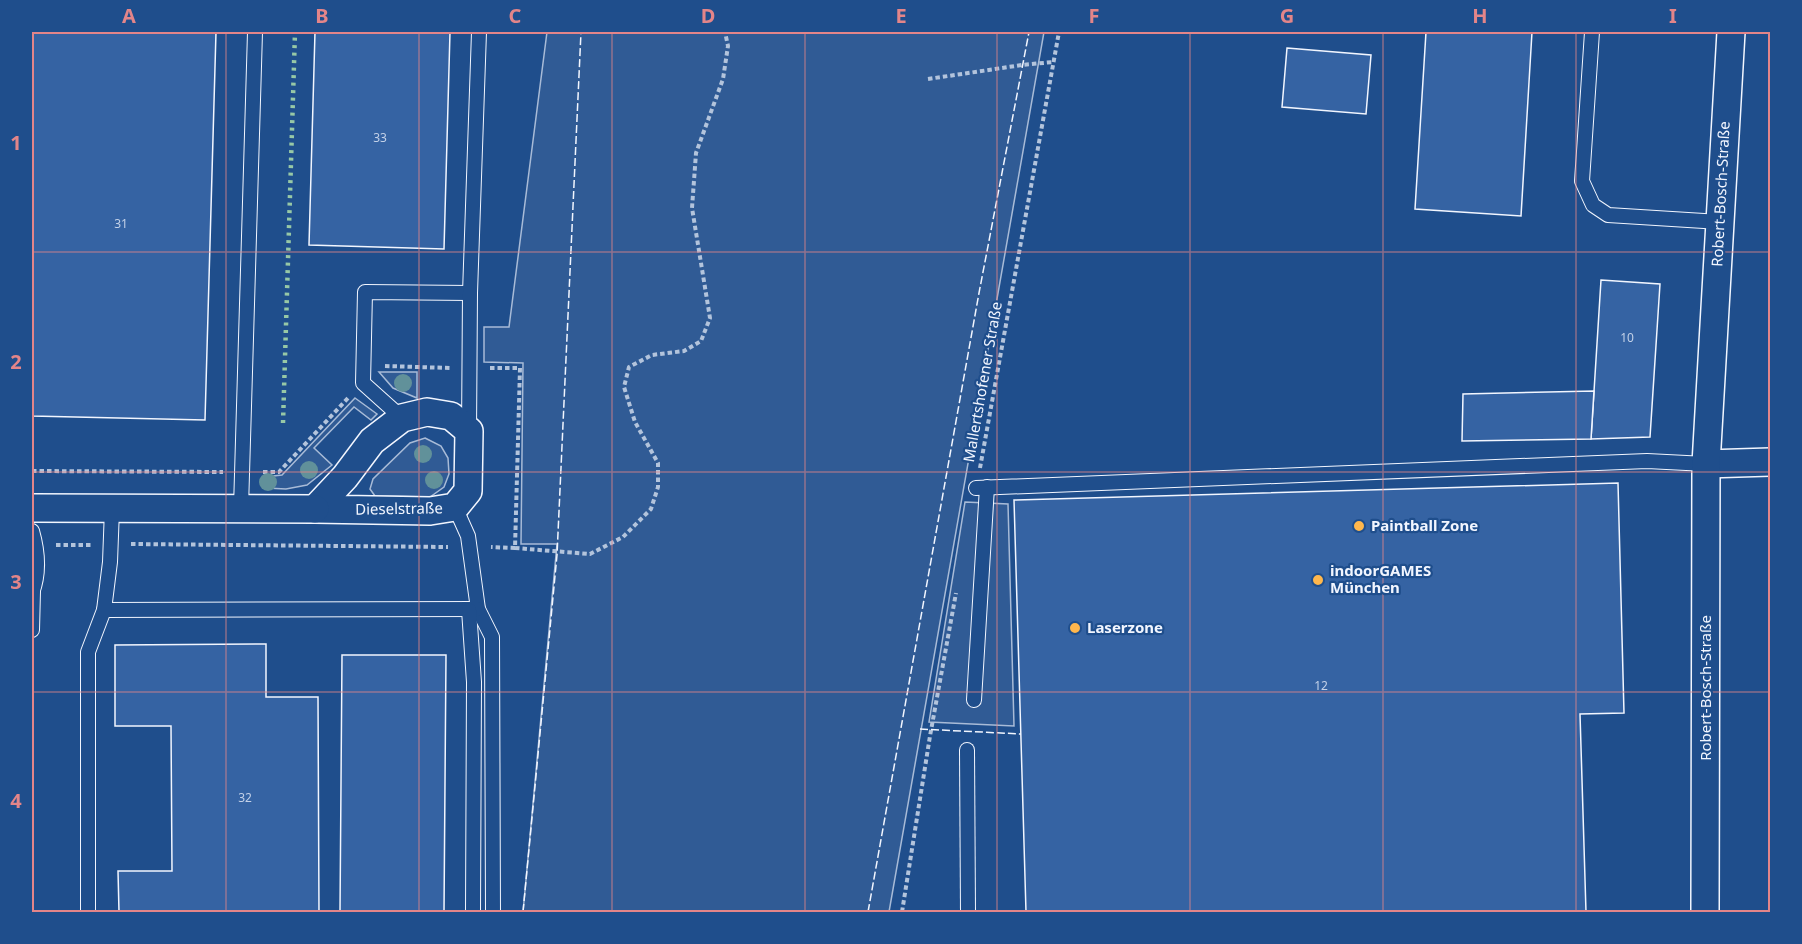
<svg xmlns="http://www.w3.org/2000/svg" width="1802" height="944" font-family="'Noto Sans',sans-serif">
<rect width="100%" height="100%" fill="#1f4e8c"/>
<!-- built -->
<g fill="#305b95" stroke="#a8bbd7" stroke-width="1.5">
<polygon points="547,32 1044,32 889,912 523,912 557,544 521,544 523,363 484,362 484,327 509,327"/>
<polygon points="379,372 417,372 417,398 393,388"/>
<polygon points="355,398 377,414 371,420 354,407 314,448 332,465 307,485 286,489 266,488 264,477 282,475"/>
<polygon points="425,438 441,446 448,458 449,474 444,487 430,497 375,496 370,489 373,479 410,443"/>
<polygon points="965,502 1008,504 1014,726 929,722"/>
</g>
<!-- building -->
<g fill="#3563a3" stroke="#f2f6ff" stroke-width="1.5">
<polygon points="32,32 216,32 205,420 32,416"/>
<polygon points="315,32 450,32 444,249 309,245"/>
<polygon points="1426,32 1532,32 1521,216 1415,209"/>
<polygon points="1287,48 1371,55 1366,114 1282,107"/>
<polygon points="1601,280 1660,284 1650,437 1591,439"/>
<polygon points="1594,391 1591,439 1462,441 1463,394"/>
<polygon points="1618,483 1624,713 1580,714 1586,912 1026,912 1014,500"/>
<polygon points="266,644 266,697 318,697 319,912 119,912 118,871 172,871 171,726 115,726 115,645"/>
<polygon points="342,655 446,655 444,912 340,912"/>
</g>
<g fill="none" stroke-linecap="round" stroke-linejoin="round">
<defs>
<g id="lane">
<polyline points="1592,32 1582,181 1593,205 1608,215 1720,222"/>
<polyline points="402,418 363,383 365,292 470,293"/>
<polyline points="469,431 470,293 479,32"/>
<polyline points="976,488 1647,461 1706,464"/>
<polyline points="455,507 468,536 478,609 492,637 493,912"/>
<polyline points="241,508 255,32"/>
<path d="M 32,531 C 38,552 40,572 32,593"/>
<polyline points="104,610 478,609"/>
<polyline points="469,610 474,682 473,912"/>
<polyline points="32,630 33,591"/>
<polyline points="974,700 987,487"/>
<polyline points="967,750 968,912"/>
<polyline points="88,912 88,652 104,610 110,562 112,509"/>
</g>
<g id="street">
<polygon points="427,412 451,416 469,431 468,491 455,507 430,511 315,509 345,477 372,441 402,418"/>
<polyline points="1706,464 1770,462"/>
<polyline points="32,508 315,509"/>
<polyline points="1705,912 1706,464 1731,32"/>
</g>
</defs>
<!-- lane casing -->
<use href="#lane" stroke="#f2f6ff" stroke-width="16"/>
<!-- street casing -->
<use href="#street" stroke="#f2f6ff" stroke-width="30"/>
<!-- path -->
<g stroke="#b3c4dc" stroke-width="4" stroke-dasharray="4.5 3" stroke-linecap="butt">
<polyline points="928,79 1022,65 1053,62"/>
<polyline points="385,366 450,368"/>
<polyline points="490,368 520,368 515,548 491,547"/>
<polyline points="980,468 1059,32"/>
<polyline points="32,471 223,472"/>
<polyline points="263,472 279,472 349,397"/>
<polyline points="131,544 448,547"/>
<polyline points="56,545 91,545"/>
<polyline points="515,548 590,554 623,537 651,509 658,487 658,463 635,422 624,387 629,367 652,355 684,351 701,341 710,318 692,208 696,153 723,79 728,46 725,32"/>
<polyline points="902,912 930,736 956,593"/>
</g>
<!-- lane -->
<use href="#lane" stroke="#1f4e8c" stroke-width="14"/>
<!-- street -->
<use href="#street" stroke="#1f4e8c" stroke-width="27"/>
<!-- hedge -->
<polyline stroke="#97c8a6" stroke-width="4.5" stroke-dasharray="3 4.5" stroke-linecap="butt" points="283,423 295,32"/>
<!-- fence -->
<g stroke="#f2f6ff" stroke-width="1.5" stroke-dasharray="8 3" stroke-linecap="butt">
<polyline points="920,729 1021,734"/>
<polyline points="523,912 557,555 581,32"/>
<polyline points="868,912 979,293 1029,32"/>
</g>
</g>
<!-- trees -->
<g fill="#61919a">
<circle cx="403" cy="383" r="9"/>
<circle cx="423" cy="454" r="9"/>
<circle cx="309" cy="470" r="9"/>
<circle cx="434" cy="480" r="9"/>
<circle cx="268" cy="482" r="9"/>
</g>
<!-- grid -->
<path fill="none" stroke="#e38589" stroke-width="1.5" stroke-opacity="0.55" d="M 226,32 L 226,912M 419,32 L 419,912M 612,32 L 612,912M 805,32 L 805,912M 997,32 L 997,912M 1190,32 L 1190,912M 1383,32 L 1383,912M 1576,32 L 1576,912M 32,252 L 1770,252M 32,472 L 1770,472M 32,692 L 1770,692"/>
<!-- markers -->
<g fill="#ffb74d" stroke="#1f4e8c" stroke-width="2">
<circle cx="1359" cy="526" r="6"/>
<circle cx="1318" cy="580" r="6"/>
<circle cx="1075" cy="628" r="6"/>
</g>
<g text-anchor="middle" stroke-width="4.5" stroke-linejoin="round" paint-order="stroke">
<!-- number labels -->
<g font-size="12" fill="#c3d1e8">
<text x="380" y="142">33</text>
<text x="121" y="228">31</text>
<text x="1627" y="342">10</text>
<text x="1321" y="690">12</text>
<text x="245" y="802">32</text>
</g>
<!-- street labels -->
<g font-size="15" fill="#f2f6ff" stroke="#1f4e8c">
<text transform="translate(1721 194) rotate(-87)" y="5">Robert-Bosch-Straße</text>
<text transform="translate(983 382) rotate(-80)" y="5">Mallertshofener Straße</text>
<text transform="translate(399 509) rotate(-1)" y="5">Dieselstraße</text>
<text transform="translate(1706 688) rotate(-90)" y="5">Robert-Bosch-Straße</text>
</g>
<!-- poi labels -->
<g font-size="15" font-weight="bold" fill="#f2f6ff" stroke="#1f4e8c" text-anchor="start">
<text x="1371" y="531">Paintball Zone</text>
<text x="1330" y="576">indoorGAMES<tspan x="1330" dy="17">München</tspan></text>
<text x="1087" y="633">Laserzone</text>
</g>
</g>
<!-- border -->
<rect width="1802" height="944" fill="none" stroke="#1f4e8c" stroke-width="66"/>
<rect x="33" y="33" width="1736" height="878" fill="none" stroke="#e38589" stroke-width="2"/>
<g font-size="20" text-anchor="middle" font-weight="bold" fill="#e38589">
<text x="129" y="23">A</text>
<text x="322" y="23">B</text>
<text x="515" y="23">C</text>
<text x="708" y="23">D</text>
<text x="901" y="23">E</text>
<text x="1094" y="23">F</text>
<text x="1287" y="23">G</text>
<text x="1480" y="23">H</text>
<text x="1673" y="23">I</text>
<text x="16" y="150">1</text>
<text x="16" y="369">2</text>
<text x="16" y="589">3</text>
<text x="16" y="808">4</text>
</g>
</svg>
